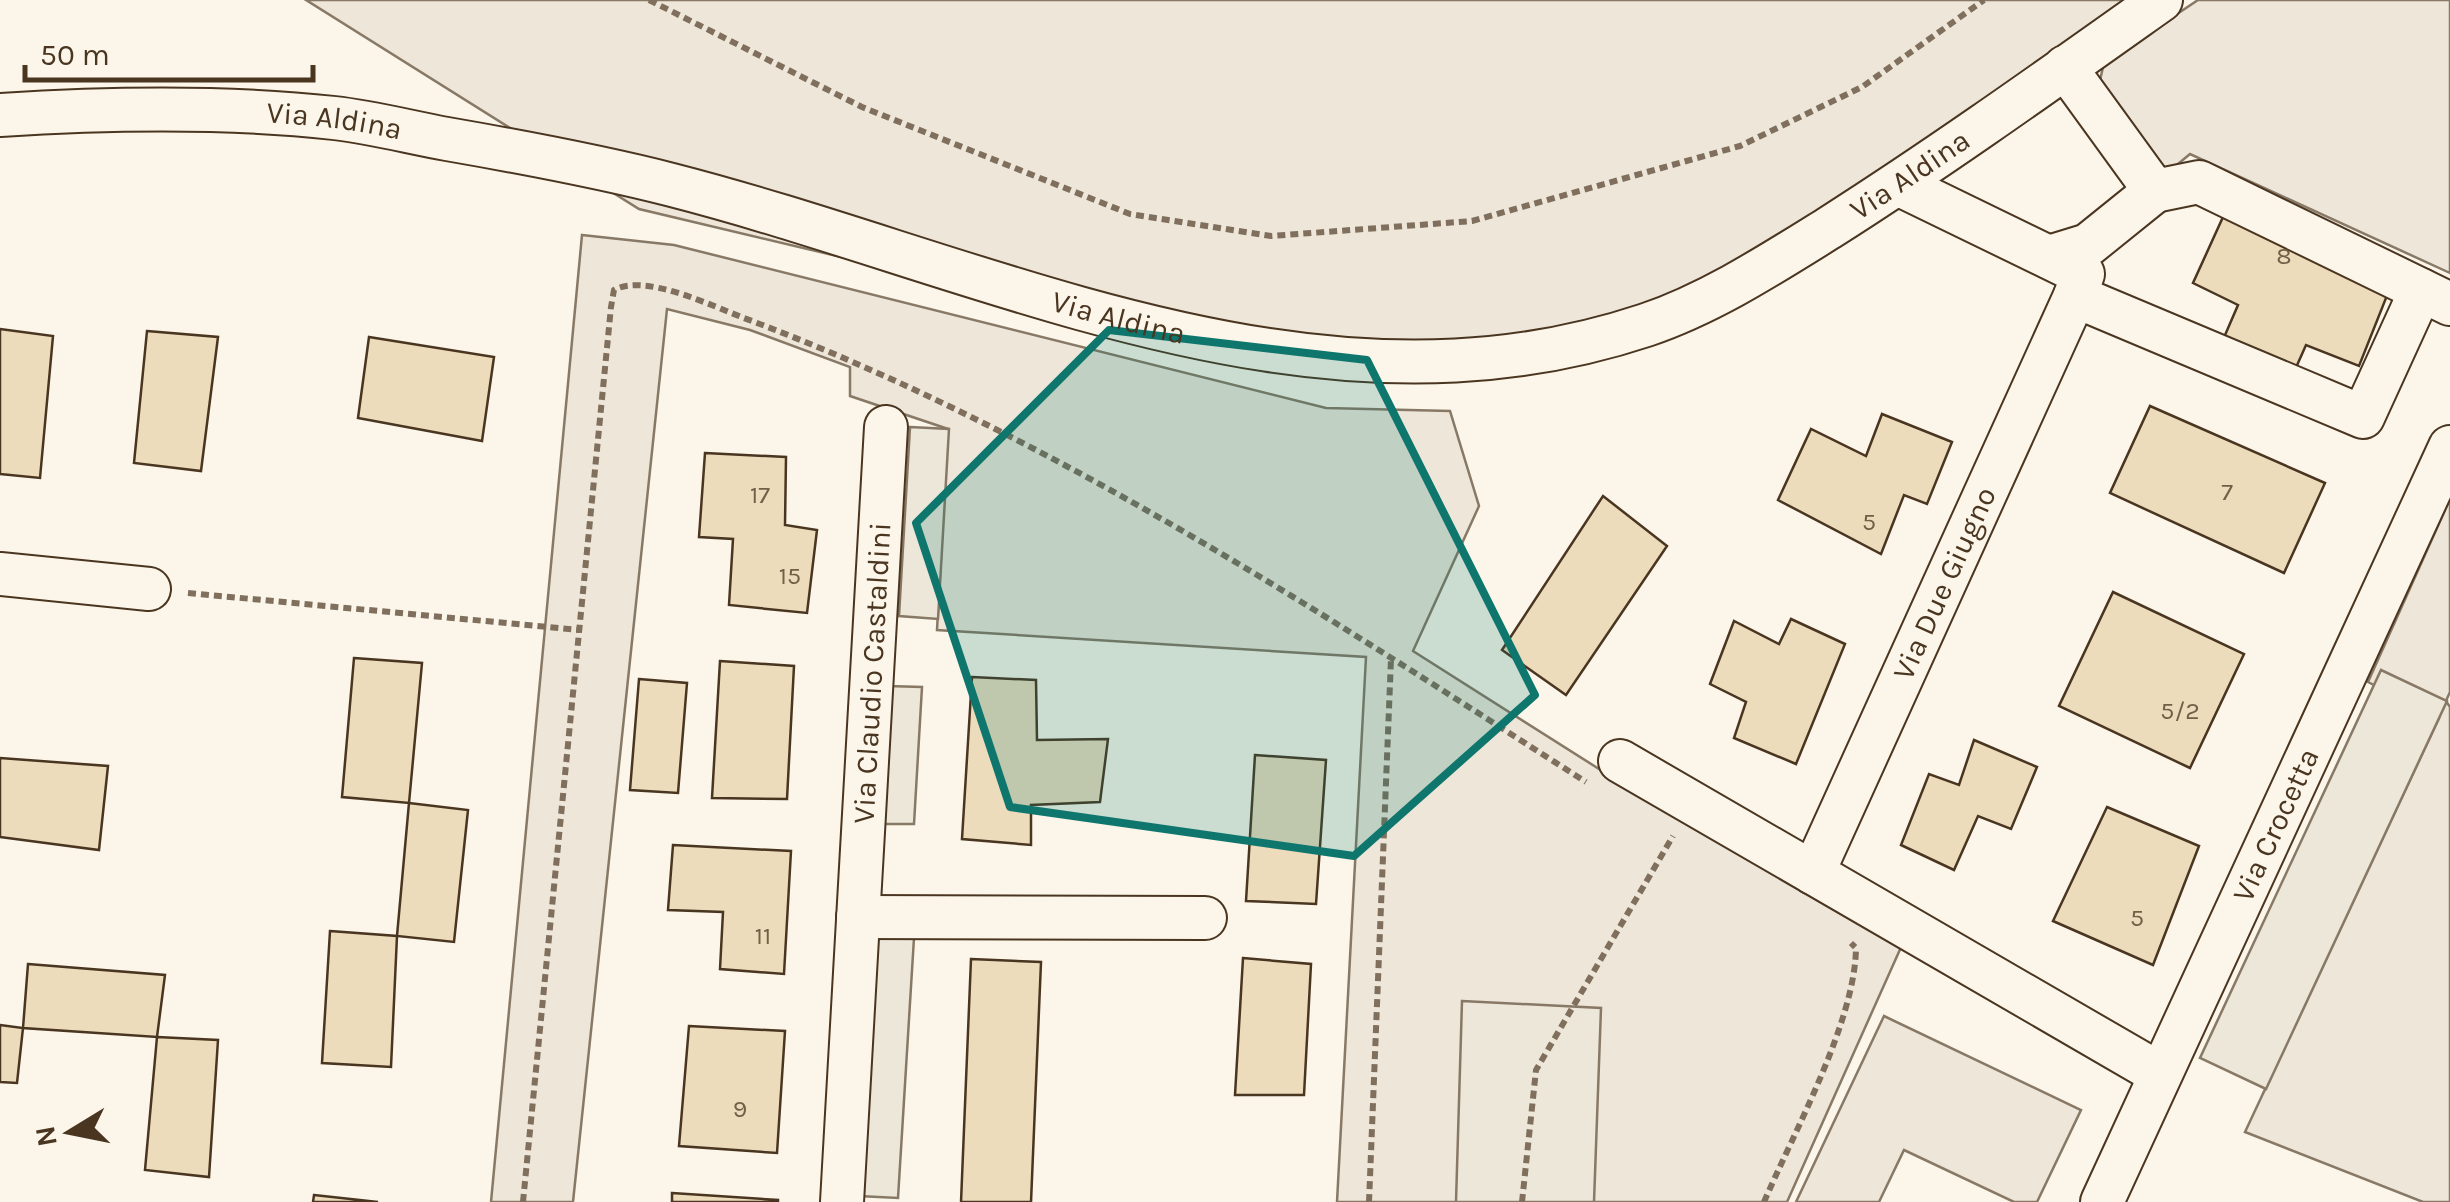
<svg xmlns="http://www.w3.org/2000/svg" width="2450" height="1202" font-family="Karla,sans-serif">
<rect width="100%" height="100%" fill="#fbf6e9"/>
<!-- green -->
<g fill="#ede6d9" stroke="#887966" stroke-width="2.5">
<polygon points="306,0 2150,0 1632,348 1199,342 639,209"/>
<polygon points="2198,0 2450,0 2450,273 2190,154 2166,174 2097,93 2104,63"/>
<polygon points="582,235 674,245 1326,408 1450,411 1479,506 1413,651 1629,788 1902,945 1787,1202 1337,1202 1366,657 937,630 948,429 850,396 850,367 750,330 667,309 573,1202 491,1202"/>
<polygon points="2450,499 2450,692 2446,701 2450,707 2450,1202 2423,1202 2245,1132 2439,718 2368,682"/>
<polygon points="1884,1016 2081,1110 2037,1202 2014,1202 1904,1150 1879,1202 1796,1202"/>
</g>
<!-- parking -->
<g fill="#ede7d9" stroke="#887966" stroke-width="2.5">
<polygon points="910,427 949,429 938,619 899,616"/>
<polygon points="2381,670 2447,701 2266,1089 2200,1058"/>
<polygon points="887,686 922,687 914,824 882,824"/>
<polygon points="872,935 914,938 898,1198 859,1196"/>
<polygon points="1462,1001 1601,1008 1594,1202 1456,1202"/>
</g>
<!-- building -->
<g fill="#ecdcbc" stroke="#4a3520" stroke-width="2.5">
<polygon points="2228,206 2392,283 2359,366 2306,345 2290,381 2219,349 2238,305 2193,283"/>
<polygon points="0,329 53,336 40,478 0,474"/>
<polygon points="147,331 218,337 201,471 134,463"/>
<polygon points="369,337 494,357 482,441 358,418"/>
<polygon points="2150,406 2325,483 2284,573 2110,493"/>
<polygon points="1882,414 1952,442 1927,504 1904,495 1881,554 1778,500 1811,429 1866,456"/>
<polygon points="705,453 786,457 785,525 817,530 807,613 729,605 733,539 699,537"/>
<polygon points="1603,496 1667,546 1566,695 1502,650"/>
<polygon points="2113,592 2244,654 2190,768 2059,706"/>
<polygon points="1791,619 1845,644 1796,764 1734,738 1746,702 1710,684 1734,621 1779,644"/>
<polygon points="354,658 422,663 409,803 342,797"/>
<polygon points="720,661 794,666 787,799 712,798"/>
<polygon points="972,677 1036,680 1037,740 1108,739 1100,802 1031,805 1031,845 962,839"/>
<polygon points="639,679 687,683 678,793 630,790"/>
<polygon points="1974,740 2037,767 2011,829 1978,816 1954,870 1901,845 1929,774 1959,785"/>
<polygon points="1255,755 1326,760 1316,904 1246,901"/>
<polygon points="0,758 108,766 99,850 0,837"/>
<polygon points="409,803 468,810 454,942 397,936"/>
<polygon points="2107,807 2199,846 2153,965 2053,921"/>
<polygon points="673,845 791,851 784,974 720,969 723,912 668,910"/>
<polygon points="330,931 397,936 391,1067 322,1063"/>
<polygon points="1243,958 1311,964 1304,1095 1235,1095"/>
<polygon points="971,959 1041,962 1031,1202 961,1202"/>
<polygon points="28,964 165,975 157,1037 23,1028"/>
<polygon points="0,1025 23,1028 17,1083 0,1082"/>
<polygon points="689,1026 785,1031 777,1153 679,1146"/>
<polygon points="157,1037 218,1040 209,1177 145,1170"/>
<polygon points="672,1193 778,1200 778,1202 672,1202"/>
<polygon points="314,1195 378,1202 313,1202"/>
</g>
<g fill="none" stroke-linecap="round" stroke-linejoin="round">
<defs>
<g id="minor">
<polyline points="2065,67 2155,191 2199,182 2450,304"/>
<path id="s1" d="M 0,115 C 110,108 224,106 334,118 C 371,122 409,132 447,139 C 522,152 598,166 672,185 C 991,267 1313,436 1646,325 C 1711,303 1771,264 1829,228 C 1942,156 2051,78 2161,0"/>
<polyline points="1898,184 2083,274 2075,296 2363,417 2421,290"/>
<polyline points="2049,257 2088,245 2155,191"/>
<polyline points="0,574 149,589"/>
<polyline points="1620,761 2160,1074"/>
<path id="s2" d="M 1813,873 L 2075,296"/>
<polyline points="858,917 1205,918"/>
<path id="s3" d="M 842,1202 L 886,427"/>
<path id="s4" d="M 2102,1202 L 2450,447"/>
</g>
</defs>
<!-- minor casing -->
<use href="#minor" stroke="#4a3520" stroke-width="46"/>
<!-- path -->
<g stroke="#7f6f5c" stroke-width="6" stroke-dasharray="8 5" stroke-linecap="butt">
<polyline points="649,0 862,107 1130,214 1271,236 1472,221 1740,146 1862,87 1984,0"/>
<polyline points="188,593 580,630"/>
<path d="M 523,1202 L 611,307 L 614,290 C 645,273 712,306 744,318 C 1046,431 1315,609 1586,782"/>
<polyline points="1369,1202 1391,659"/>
<polyline points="1522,1202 1536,1070 1673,836"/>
<path d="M 1764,1202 C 1794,1132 1855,1022 1856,948 L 1851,943"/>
</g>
<!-- minor -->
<use href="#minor" stroke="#fbf6e9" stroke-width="42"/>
</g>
<!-- marked area -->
<path fill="#0f766e" fill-opacity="0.2" stroke="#0f766e" stroke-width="8" stroke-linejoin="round" d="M 1109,330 L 1367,360 L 1535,695 L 1354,856 L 1010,807 L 916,523 Z"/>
<g text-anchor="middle" stroke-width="8" stroke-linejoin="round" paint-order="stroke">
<!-- number labels -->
<g font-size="25" fill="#725f47">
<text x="2284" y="264">8</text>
<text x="2227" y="500">7</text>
<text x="760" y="503">17</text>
<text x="1869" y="530">5</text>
<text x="790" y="584">15</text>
<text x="2180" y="719">5/2</text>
<text x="2137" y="926">5</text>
<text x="763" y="944">11</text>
<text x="740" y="1117">9</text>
</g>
<!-- street labels -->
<g font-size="30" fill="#4a3520" stroke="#fbf6e9">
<text dy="10" stroke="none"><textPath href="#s1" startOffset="335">Via Aldina</textPath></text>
<text dy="10" stroke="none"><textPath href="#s1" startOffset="1985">Via Aldina</textPath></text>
<text dy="10" stroke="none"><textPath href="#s1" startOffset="1145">Via Aldina</textPath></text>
<text dy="10" stroke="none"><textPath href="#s2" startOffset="318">Via Due Giugno</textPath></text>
<text dy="10" stroke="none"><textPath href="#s3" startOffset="530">Via Claudio Castaldini</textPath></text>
<text dy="10" stroke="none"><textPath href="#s4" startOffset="415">Via Crocetta</textPath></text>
</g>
</g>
<!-- north arrow -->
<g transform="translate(70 1132) rotate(260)" stroke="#fbf6e9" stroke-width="8" paint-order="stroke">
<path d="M0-8L18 38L0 25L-18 38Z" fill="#4a3520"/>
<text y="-15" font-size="28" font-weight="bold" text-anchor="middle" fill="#4a3520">N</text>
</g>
<!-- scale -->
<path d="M25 65v15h288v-15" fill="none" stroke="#4a3520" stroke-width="5"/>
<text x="40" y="65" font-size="30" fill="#4a3520" stroke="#fbf6e9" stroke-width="8" paint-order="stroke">50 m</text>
</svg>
